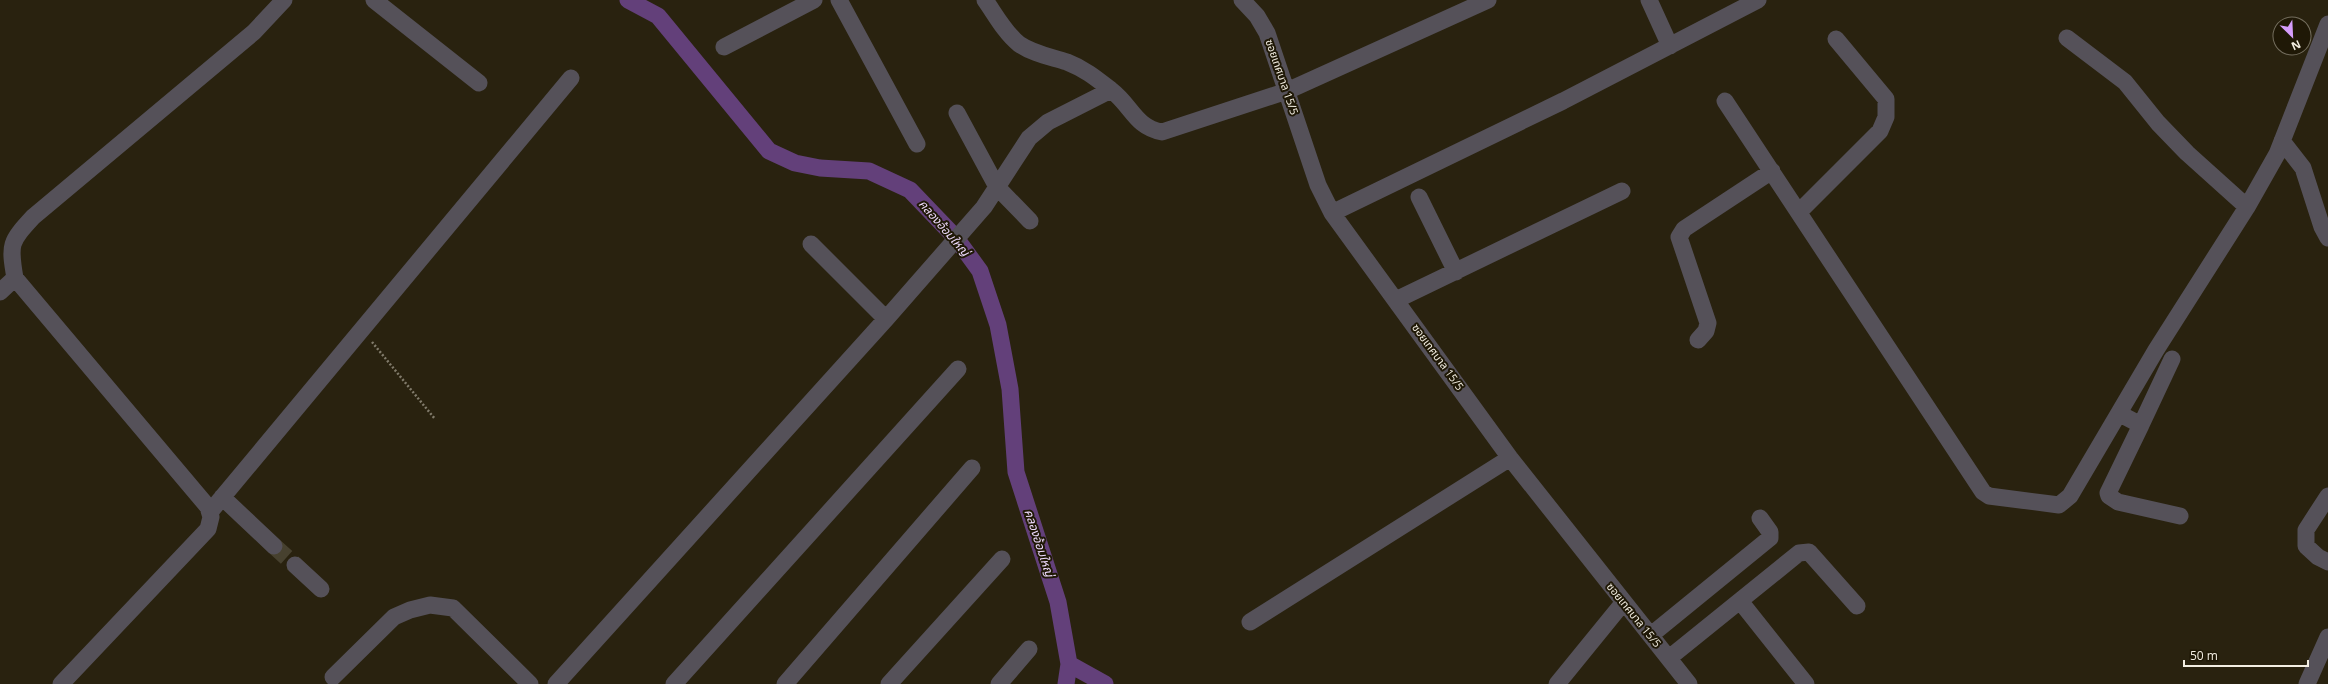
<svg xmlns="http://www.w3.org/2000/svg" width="2328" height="684" viewBox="0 0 2328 684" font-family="'Open Sans','Noto Sans Thai',sans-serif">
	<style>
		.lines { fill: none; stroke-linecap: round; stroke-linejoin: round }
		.canal { stroke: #63407a; stroke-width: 17 }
		.minor-tunnel { stroke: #47412f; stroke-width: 17; stroke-dasharray: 17 8; stroke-linecap: butt }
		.path { stroke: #817b6b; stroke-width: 2.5; stroke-dasharray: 2 2; stroke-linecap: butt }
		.minor { stroke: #555159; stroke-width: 17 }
		.labels { text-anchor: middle; stroke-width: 4; stroke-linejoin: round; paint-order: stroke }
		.street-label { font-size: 11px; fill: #f3eee2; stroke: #1f1806 }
		.water-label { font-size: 12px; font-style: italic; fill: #eedafd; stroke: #1f1806 }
	</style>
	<rect width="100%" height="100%" fill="#29220f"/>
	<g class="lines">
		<path class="canal" d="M628,0L658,16L769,151L795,163L820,168L869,171L910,190L956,238L980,271L998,325L1010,389L1016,472L1058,602L1069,664L1066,684
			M1069,664L1105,684"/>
		<path class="minor-tunnel" d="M274,546L295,565"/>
		<path class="path" d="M372,342L435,419"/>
		<path class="minor" d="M374,0L479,83
			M839,0L917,144
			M985,0C995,14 1005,33 1019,44C1033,54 1052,57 1067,62C1085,69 1097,79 1111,90
			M1242,0L1257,16L1267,33L1318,185L1332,213L1510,458L1689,684
			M1649,0L1670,46
			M2067,38L2125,82L2158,123L2187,153L2247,207
			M724,47L814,0
			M1725,101L1983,492L1989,496L2059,505L2070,496L2156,350L2247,207L2277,154L2328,24
			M957,113L997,187L1030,221
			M2282,141L2303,168L2322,227L2328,238
			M1419,197L1456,272
			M1799,212L1880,131L1886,117V99L1836,39
			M1332,213L1563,101L1758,0
			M811,244L886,319
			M0,292L15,278
			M1396,300L1622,191
			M1698,340L1706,331L1708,323L1679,237L1684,229L1772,171
			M2120,414L2141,425L2108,493L2109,496L2118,502L2180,516
			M2141,425L2172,359
			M2328,496L2306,530V546L2318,557L2328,562
			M222,497L274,546
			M210,512L571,78
			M295,565L321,589
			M1740,601L1806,684
			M1250,622L1510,458
			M1651,635L1770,538V532L1760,518
			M1669,658L1799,553L1809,552L1857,606
			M333,677L394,617L410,610L430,605L453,608L530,684
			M61,684L208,529L211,517L208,507L15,278C9,244 10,242 33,217L254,32L284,0
			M556,684L886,319L984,207L1029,138L1048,122L1111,90C1132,106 1135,127 1162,132L1287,91L1488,0
			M674,684L958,369
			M785,684L972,468
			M889,684L1002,559
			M999,684L1029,649
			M1557,684L1623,603
			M2307,684L2328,637"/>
	</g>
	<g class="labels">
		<g class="street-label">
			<text transform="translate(1282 77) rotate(71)" y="4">ซอยเทศบาล 15/5</text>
			<text transform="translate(1438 357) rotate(54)" y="4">ซอยเทศบาล 15/5</text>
			<text transform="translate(1634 615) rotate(51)" y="4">ซอยเทศบาล 15/5</text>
		</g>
		<g class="water-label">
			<text transform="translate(944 228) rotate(49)" y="4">คลองอ้อมใหญ่</text>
			<text transform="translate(1039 543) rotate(72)" y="4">คลองอ้อมใหญ่</text>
		</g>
	</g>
	<g transform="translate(2292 36) rotate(156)"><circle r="19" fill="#1f1806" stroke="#746e5e"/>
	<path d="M0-3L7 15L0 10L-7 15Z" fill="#d59cfb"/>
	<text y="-6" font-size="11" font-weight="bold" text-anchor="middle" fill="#f3eee2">N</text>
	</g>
	<path d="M2184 660v6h124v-6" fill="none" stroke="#f3eee2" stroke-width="2"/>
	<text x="2190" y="660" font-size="12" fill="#f3eee2" stroke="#1f1806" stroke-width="3" paint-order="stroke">50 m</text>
</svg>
